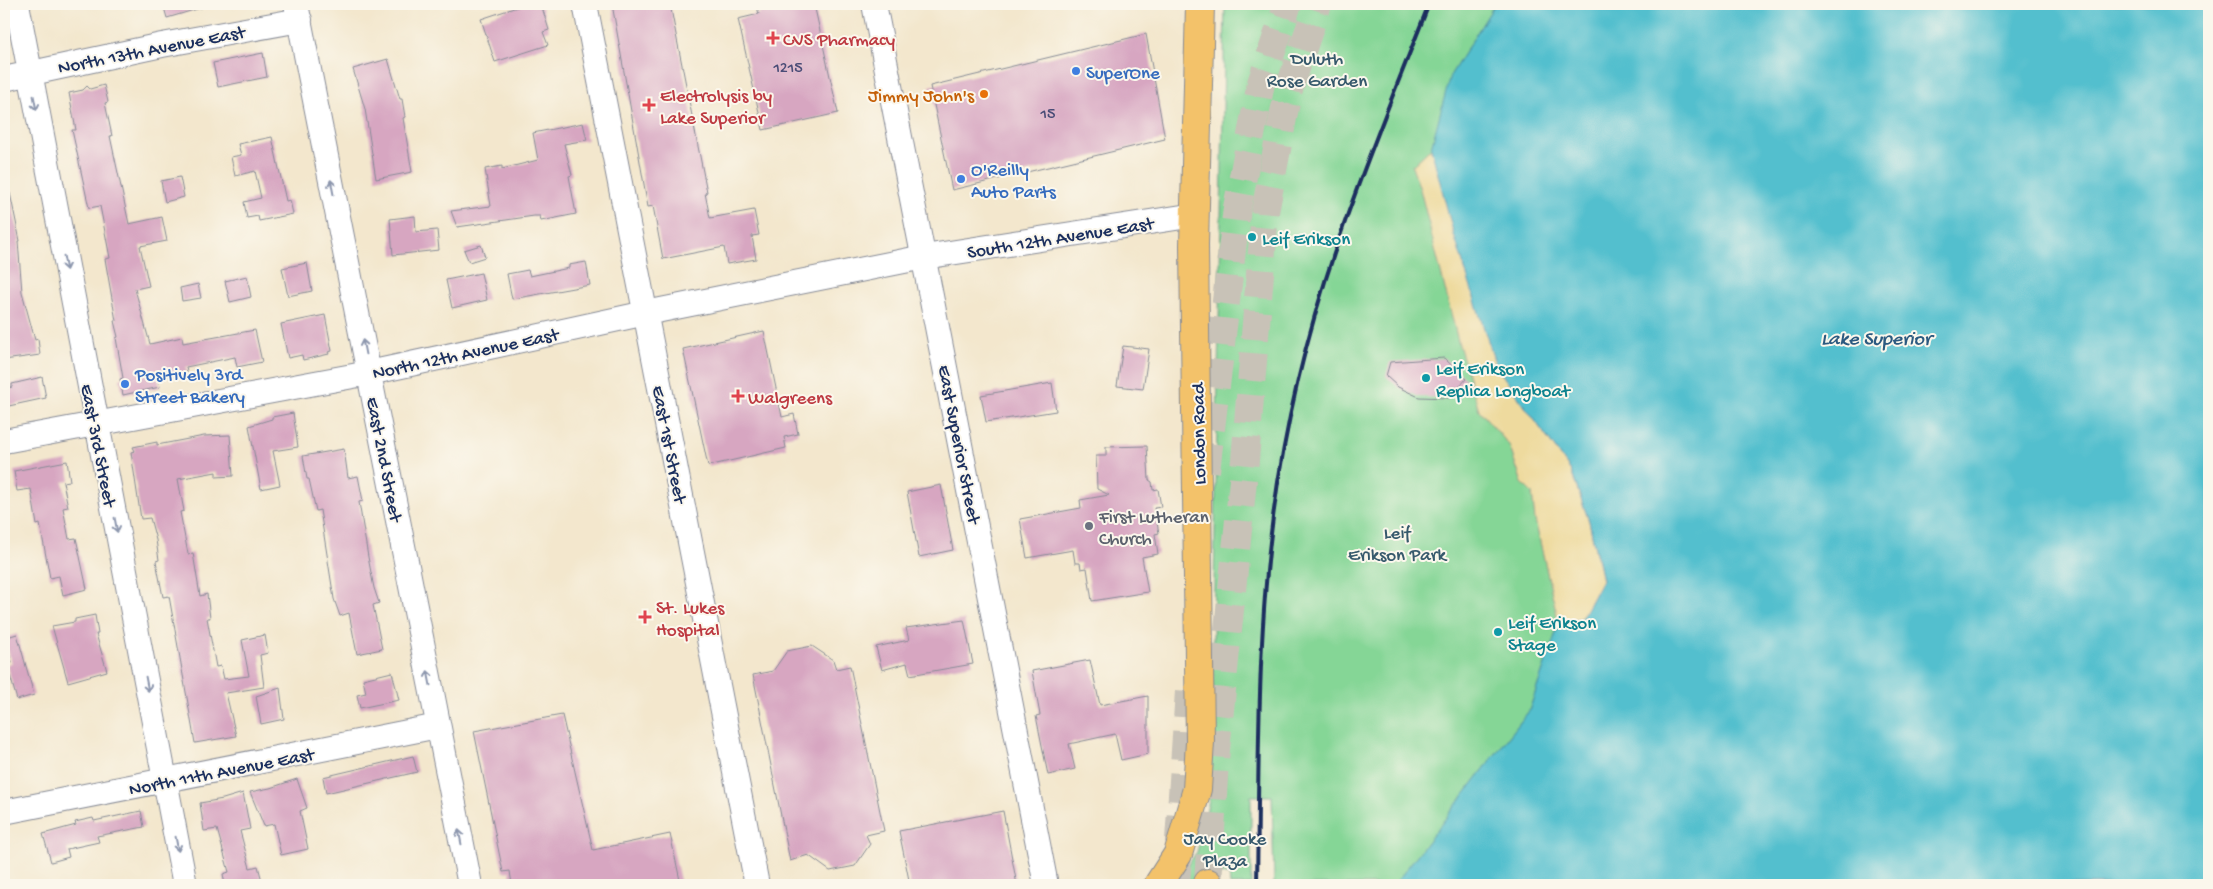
<svg xmlns="http://www.w3.org/2000/svg" width="2213" height="889" viewBox="0 0 2213 889" font-family="'Gochi Hand',sans-serif">
	<style>
		.green { fill: #85d696; stroke: #50827a }
		.sand { fill: #eeda9e; stroke: #84847e }
		.water { fill: #53bfce; stroke: #377796 }
		.lines { fill: none; stroke-linecap: round; stroke-linejoin: round }
		.stream { stroke: #53bfce; stroke-width: 5 }
		.building { fill: #d7a6c1 }
		.highway-tunnel { stroke: #c8c2b7; stroke-width: 28; stroke-dasharray: 28 14; stroke-linecap: butt }
		.minor-casing { stroke: #878b96; stroke-width: 26 }
		.major-casing { stroke: #878b96; stroke-width: 30 }
		.highway-casing { stroke: #878b96; stroke-width: 30 }
		.minor { stroke: #fff; stroke-width: 24 }
		.major { stroke: #f3c26a; stroke-width: 28 }
		.highway { stroke: #f3c26a; stroke-width: 28 }
		.rail { stroke: #1b2f5e; stroke-width: 4 }
		.oneway { stroke: #8d97ae }
		.health-dot { fill: #e0444e; stroke: #fbf7ec; stroke-width: 2 }
		.shop-dot { fill: #3f7fe0; stroke: #fbf7ec; stroke-width: 2 }
		.food-dot { fill: #e8710a; stroke: #fbf7ec; stroke-width: 2 }
		.culture-dot { fill: #0f9aa8; stroke: #fbf7ec; stroke-width: 2 }
		.worship-dot { fill: #6b7280; stroke: #fbf7ec; stroke-width: 2 }
		.labels { text-anchor: middle; stroke-width: 4; stroke-linejoin: round; paint-order: stroke }
		.number-label { font-size: 16px; fill: #4a4d77 }
		.health-label { font-size: 19px; fill: #be3a42; stroke: #fbf7ec; text-anchor: start }
		.street-label { font-size: 19px; fill: #1b2f5e; stroke: #fbf7ec }
		.park-label { font-size: 19px; fill: #36596c; stroke: #fbf7ec }
		.shop-label { font-size: 19px; fill: #366cbe; stroke: #fbf7ec; text-anchor: start }
		.food-label { font-size: 19px; fill: #c56008; stroke: #fbf7ec; text-anchor: end }
		.culture-label { font-size: 19px; fill: #0d838f; stroke: #fbf7ec; text-anchor: start }
		.worship-label { font-size: 19px; fill: #5b616d; stroke: #fbf7ec; text-anchor: start }
		.water-label { font-size: 20px; font-style: italic; fill: #2c5a80; stroke: #fbf7ec }
	</style>
	<rect width="100%" height="100%" fill="#fbf7ec"/>
	<filter id="ink" filterUnits="userSpaceOnUse"><feTurbulence type="fractalNoise" baseFrequency=".02" numOctaves="2"/><feDisplacementMap in="SourceGraphic" scale="10" xChannelSelector="R" yChannelSelector="G"/><feConvolveMatrix kernelMatrix="1 2 1 2 8 2 1 2 1" color-interpolation-filters="sRGB"/></filter>
	<filter id="wash" filterUnits="userSpaceOnUse"><feTurbulence type="fractalNoise" baseFrequency=".0096" numOctaves="4" result="noise"/><feDisplacementMap in="SourceGraphic" scale="20" xChannelSelector="R" yChannelSelector="G"/><feGaussianBlur stdDeviation="1.12" result="paint"/><feColorMatrix in="noise" values="0 0 0 0 0 0 0 0 0 0 0 0 0 0 0 0 0 1.4 0 .05"/><feComposite in="paint" operator="in"/></filter>
	<g filter="url(#wash)">
		<rect width="100%" height="100%" fill="#f3e7cd"/>
		<path class="green" d="M1225,4H1495L1450,76L1496,366L1571,470L1581,619L1559,624L1529,711L1394,885H1274L1272,796H1251V885H1230L1229,874L1198,877L1197,885H1173L1197,852L1210,796Z"/>
		<path class="sand" d="M1431,148L1496,366L1571,471L1589,521L1602,580L1581,619L1559,624L1535,520L1532,493L1522,483L1509,445L1479,410L1459,345L1420,189L1412,166Z"/>
		<path class="water" d="M1495,4H2209V885H1394L1529,711L1559,624L1581,619L1602,580L1589,521L1571,471L1496,366L1454,235L1431,148L1450,76Z"/>
		<g class="lines">
			<path class="stream" d="M370,7L385,4"/>
		</g>
		<g id="blocks">
			<path class="building" d="M163,4H204V7L167,18Z
				M526,4H541L549,30L543,32L548,45L495,62L481,19Z
				M612,4H670L707,192L705,193L710,218L754,210L759,235L752,236L756,259L727,264L724,247L663,259L653,206L648,207Z
				M756,4H772L774,10L803,4H814L838,113L763,130L738,19L759,14Z
				M1146,34L1165,139L952,190L930,86Z
				M263,53L267,77L218,87L213,63Z
				M388,59L400,99H402L405,117L403,118L412,172L376,179L365,109L353,69Z
				M104,85L108,102L105,103L112,136H110L129,224L162,217L167,241L140,246L149,286L135,289L150,344L182,337L183,343L255,330L262,362L237,367L235,357L186,367L187,372L158,378L160,387L123,395L120,379L123,378L116,338L118,337L114,321H116L105,259L110,258L100,206L89,208L72,130H76L69,93L83,90L87,86L90,89Z
				M583,123L587,140L564,144L572,175L569,176L576,214L541,221L540,216H534L457,227L451,211L491,206L485,169L502,166V169L538,160L533,133Z
				M272,137L286,201L290,200L293,214L259,221L258,216L247,218L244,202L261,198L255,171L235,176L231,157L241,155L238,144Z
				M180,177L184,197L165,202L161,181Z
				M4,193H10L20,241H18L22,292L35,340L38,339L40,355L4,360Z
				M415,216L416,232L437,230L439,250L393,255L390,219Z
				M481,245L485,257L469,262L464,250Z
				M586,262L590,285L512,299L507,274L528,270L530,276L569,268V265Z
				M307,263L312,291L288,296L282,268Z
				M481,273L487,300L452,308L446,280Z
				M247,276L251,297L230,302L225,281Z
				M198,284L201,298L182,301L180,288Z
				M325,315L332,351L328,352L329,354L303,360L302,355L288,358L281,324Z
				M764,331L782,417L794,414L798,434L784,437L786,448L708,466L683,349Z
				M1123,346L1149,349L1143,389L1117,386Z
				M1444,358L1466,379L1450,398L1419,397L1398,387L1386,376L1390,362Z
				M42,377L46,398L4,407V389L12,387V384Z
				M1052,383L1056,411L986,422L981,395Z
				M293,413L298,447L273,451L280,485L261,489L249,426L272,419V417Z
				M230,435L233,476L216,477V472L178,479L184,511L180,512L188,554L193,553L200,596L207,594L210,618H207L216,667L221,666L224,679L249,676L242,640L265,635L268,653L260,655L264,687L226,693L236,736L195,743L169,596L163,597L156,561L159,560L156,540L150,518L141,519L131,452L135,451L133,447L157,442V445L204,436Z
				M1147,446L1149,480L1152,482L1153,490L1158,489L1161,507L1154,508L1159,533L1155,534L1158,554L1142,557L1148,592L1092,601L1087,568L1081,569L1080,563H1075L1073,550L1027,558L1020,519L1081,508L1080,500L1109,495L1097,489L1096,456H1106V447Z
				M344,449L348,478L358,476L363,501L359,502L368,557L374,588L379,603L373,605L382,649L357,654L349,613L340,616L334,599L320,510L316,511L309,479H307L303,456Z
				M67,461L70,481L63,482L68,507L63,508L69,539L76,538L87,589L63,595L59,576L50,578L40,524L37,525L31,489L17,491L14,471Z
				M941,485L953,550L919,557L907,492Z
				M95,615L98,634H96L107,671L68,682L52,626L75,622V619Z
				M964,620L973,664L910,675L907,663L882,670L876,647L909,640L906,628Z
				M17,634L34,695L17,700L7,665L12,663L4,638Z
				M812,646L833,660L836,669L850,666L884,831L866,835L870,844L855,866L830,871L808,855L790,861L753,675L773,671L787,651Z
				M1090,660L1100,705L1148,696V754L1121,760L1115,734L1069,744L1075,769L1048,775L1036,716L1040,715L1032,671Z
				M392,672L399,700L360,708L357,695L366,693L363,679Z
				M280,688L284,719L261,724L256,696Z
				M562,715L593,850L670,834L681,885H512L510,871L503,872L474,731Z
				M413,756L417,772L326,793L323,777Z
				M297,779L307,808L300,811L308,849L281,855L274,824L264,826L250,792L270,788Z
				M243,793L250,829L240,831L250,868L258,866L262,881L241,885H225L223,874L229,872L217,829L204,831L200,803L223,799Z
				M141,811L144,827L97,836L99,842L67,849L69,857L51,862L43,834L76,825L75,822L93,818L94,821Z
				M1003,811L1017,885H910L899,831Z"/>
		</g>
	</g>
	<g filter="url(#ink)">
		<use href="#blocks" fill-opacity="0" stroke="#878b96" stroke-width="1"/>
		<g class="lines">
			<path class="highway-tunnel" d="M1206,471L1237,208L1261,83L1288,4
				M1208,883L1215,760L1245,460L1265,212L1288,92L1318,4
				M1176,885L1189,691"/>
			<defs>
				<path id="minor" d="M17,4L185,885
					M296,4L470,885
					M585,4L757,885
					M874,4L1046,885
					M4,79L162,45L300,20
					M4,441L369,373L646,313L924,257L1195,215
					M4,812L438,726"/>
				<path id="major" d="M1158,885L1178,854L1197,789L1200,742L1194,245L1200,4"/>
				<path id="highway" d="M1208,883V885"/>
			</defs>
			<use href="#minor" class="minor-casing"/>
			<use href="#major" class="major-casing"/>
			<use href="#highway" class="highway-casing"/>
			<use href="#minor" class="minor"/>
			<use href="#major" class="major"/>
			<use href="#highway" class="highway"/>
			<path class="rail" d="M1257,885C1259,763 1257,639 1273,517C1285,425 1308,329 1338,242C1365,162 1398,83 1429,4"/>
		</g>
		<defs><path id="oneway-shaft" d="M-6 0H5M1.5-3L5.5 0L1.5 3" fill="none" stroke-width="1.6" stroke-linecap="round" stroke-linejoin="round" transform="scale(1.25)"/></defs>
		<g class="oneway">
			<use href="#oneway-shaft" transform="translate(35 103) rotate(79)"/>
			<use href="#oneway-shaft" transform="translate(332 187) rotate(-101)"/>
			<use href="#oneway-shaft" transform="translate(65 263) rotate(79)"/>
			<use href="#oneway-shaft" transform="translate(364 347) rotate(-101)"/>
			<use href="#oneway-shaft" transform="translate(116 525) rotate(79)"/>
			<use href="#oneway-shaft" transform="translate(429 678) rotate(-101)"/>
			<use href="#oneway-shaft" transform="translate(147 684) rotate(79)"/>
			<use href="#oneway-shaft" transform="translate(460 837) rotate(-101)"/>
			<use href="#oneway-shaft" transform="translate(177 844) rotate(79)"/>
		</g>
	</g>
	<g class="health-dot">
		<path d="M770.5 30.5h5v5h5v5h-5v5h-5v-5h-5v-5h5z"/>
		<path d="M646.5 97.5h5v5h5v5h-5v5h-5v-5h-5v-5h5z"/>
		<path d="M735.5 388.5h5v5h5v5h-5v5h-5v-5h-5v-5h5z"/>
		<path d="M642.5 609.5h5v5h5v5h-5v5h-5v-5h-5v-5h5z"/>
	</g>
	<g class="shop-dot">
		<circle cx="1076" cy="71" r="5"/>
		<circle cx="961" cy="179" r="5"/>
		<circle cx="125" cy="384" r="5"/>
	</g>
	<circle class="food-dot" cx="984" cy="94" r="5"/>
	<g class="culture-dot">
		<circle cx="1252" cy="237" r="5"/>
		<circle cx="1426" cy="378" r="5"/>
		<circle cx="1498" cy="632" r="5"/>
	</g>
	<circle class="worship-dot" cx="1089" cy="526" r="5"/>
	<g class="labels">
		<g class="number-label">
			<text x="788" y="72">1215</text>
			<text x="1048" y="118">15</text>
		</g>
		<g class="health-label">
			<text x="783" y="45">CVS Pharmacy</text>
			<text x="660" y="101">Electrolysis by<tspan x="660" dy="22">Lake Superior</tspan></text>
			<text x="748" y="403">Walgreens</text>
			<text x="656" y="613">St. Lukes<tspan x="656" dy="22">Hospital</tspan></text>
		</g>
		<g class="street-label">
			<text transform="translate(151 48) rotate(-11)" y="7">North 13th Avenue East</text>
			<text transform="translate(1060 236) rotate(-9)" y="7">South 12th Avenue East</text>
			<text transform="translate(465 352) rotate(-12)" y="7">North 12th Avenue East</text>
			<text transform="translate(1197 434) rotate(-91)" y="7">London Road</text>
			<text transform="translate(671 444) rotate(79)" y="7">East 1st Street</text>
			<text transform="translate(961 444) rotate(79)" y="7">East Superior Street</text>
			<text transform="translate(100 445) rotate(79)" y="7">East 3rd Street</text>
			<text transform="translate(386 459) rotate(79)" y="7">East 2nd Street</text>
			<text transform="translate(221 770) rotate(-11)" y="7">North 11th Avenue East</text>
		</g>
		<g class="park-label">
			<text x="1317" y="64">Duluth<tspan x="1317" dy="22">Rose Garden</tspan></text>
			<text x="1397" y="538">Leif<tspan x="1397" dy="22">Erikson Park</tspan></text>
			<text x="1225" y="844">Jay Cooke<tspan x="1225" dy="22">Plaza</tspan></text>
		</g>
		<g class="shop-label">
			<text x="1086" y="78">SuperOne</text>
			<text x="971" y="175">O'Reilly<tspan x="971" dy="22">Auto Parts</tspan></text>
			<text x="135" y="380">Positively 3rd<tspan x="135" dy="22">Street Bakery</tspan></text>
		</g>
		<g class="food-label">
			<text x="974" y="101">Jimmy John's</text>
		</g>
		<g class="culture-label">
			<text x="1262" y="244">Leif Erikson</text>
			<text x="1436" y="374">Leif Erikson<tspan x="1436" dy="22">Replica Longboat</tspan></text>
			<text x="1508" y="628">Leif Erikson<tspan x="1508" dy="22">Stage</tspan></text>
		</g>
		<g class="worship-label">
			<text x="1099" y="522">First Lutheran<tspan x="1099" dy="22">Church</tspan></text>
		</g>
		<g class="water-label">
			<text x="1876" y="344">Lake Superior</text>
		</g>
	</g>
	<rect width="2213" height="889" fill="none" stroke="#fbf7ec" stroke-width="20"/>
</svg>
